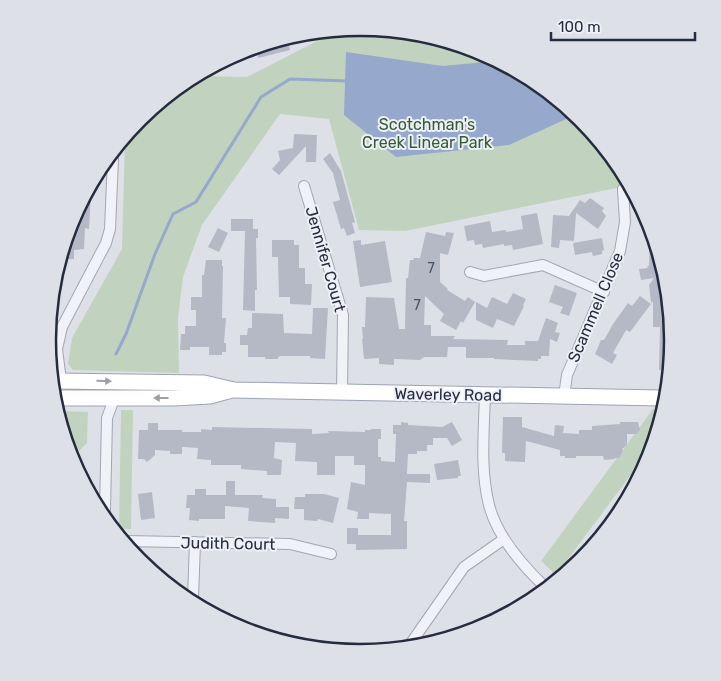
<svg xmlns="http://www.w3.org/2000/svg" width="721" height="681" viewBox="0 0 721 681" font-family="Rubik,sans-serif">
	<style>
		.green { fill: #c1d3be }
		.water { fill: #96a8cb }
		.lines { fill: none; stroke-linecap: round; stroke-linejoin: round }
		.stream { stroke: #96a8cb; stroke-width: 3 }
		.building { fill: #b5b9c6 }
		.minor-casing { stroke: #a3a6b2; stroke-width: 12 }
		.primary-casing { stroke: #9ca3b5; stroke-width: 17 }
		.minor { stroke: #f1f2f7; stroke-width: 10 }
		.primary { stroke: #fff; stroke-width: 15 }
		.oneway { fill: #9da0a9 }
		.labels { text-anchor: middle; stroke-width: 4; stroke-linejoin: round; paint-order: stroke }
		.number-label { font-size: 14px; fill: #4a4f62 }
		.park-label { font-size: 16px; fill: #345d33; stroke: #edf0f6 }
		.street-label { font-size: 16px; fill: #262c40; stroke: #edf0f6 }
		.rim { fill: none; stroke: #262c40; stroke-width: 2.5 }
	</style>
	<rect width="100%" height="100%" fill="#dee0e8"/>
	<path class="green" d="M361,28L481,51L582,119L627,186L405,231L359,230L329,119L280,114L202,225L183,277L178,318L179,373L73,370L68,364L72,338L122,249L125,140L139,119L204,76L247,77L317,41L322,35Z
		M653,409H660L653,445L556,575L541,561Z
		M121,410H133L131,529H119Z
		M62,411L88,412L87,443L71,459Z"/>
	<path class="water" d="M346,52L443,66L495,61L575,115L509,145L396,157L344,115Z"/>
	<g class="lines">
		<path class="stream" d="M116,354L126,334L155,254L173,214L196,202L261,97L290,79L347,81"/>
	</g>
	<path class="building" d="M288,42L290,50L258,58V55L231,60L230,58L241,51Z
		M294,134L317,135L316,162H306V146L279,175L272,169L280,160L278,151L293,148Z
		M330,153L341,171L355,222L352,223L355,233L347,236L344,228L341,229L333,202L340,200L333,173L323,159Z
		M91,191L89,229L85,228L84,249L74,250V259H65L64,255L71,220Z
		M590,198L604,208L602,211L606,216L598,229L576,213L574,241L560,240L559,248L551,247L553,215L569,216L580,200L585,203Z
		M537,213L543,244L513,250L512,245L504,246V244L483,248L482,244L475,245L474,240L467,241L464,226L490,221L492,232L506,230V232L523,229L521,216Z
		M231,219H253V229H258V238H256L257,290H255V311L243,310L245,231H231Z
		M218,228L228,233L219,252L208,247Z
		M426,232L445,236L446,232L454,233L448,255L440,253V282L448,289L447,290L465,301L468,297L475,302L463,323L461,321L456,330L440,321L444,314L425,296L424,325H431V336H455L453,339L508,340L507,345H525V341H538L546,318L558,323L555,332L560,333L557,342L550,339L549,356H541V359H538V361L494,359V358H466V347H448L447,357H424L420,360L394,359V365L379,364V358L364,359L362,339H363L362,327H365L366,297L394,298L399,329H405L406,278H408L410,260H414L413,258H420Z
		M602,238L604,250L602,251V254L593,256L592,252L575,255L573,243Z
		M650,238H653L674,341L668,370H659L660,327H653V301L651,303L649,285L654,278L641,280L639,269L648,268L647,266H649Z
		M272,240H294V245H299V268H305V284H312L311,305L290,304V297H279L278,257H272Z
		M361,240V245L385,241L392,282L360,287L353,241Z
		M206,260H222V266H223L222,318H226L224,343H226V352H222V355H209V347H190V350H180L181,334H185V326H196V310H191V297H202V275H204Z
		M555,285L577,293L569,316L560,313L563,307L549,302Z
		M513,293L526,299L523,305L524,306L514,326L497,319L493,328L476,320V302L487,308L492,297L507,304Z
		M640,296L651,304L630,332L626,330L613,353L617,355L612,364L595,354L601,340H604L613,324L628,303L632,306Z
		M313,308H328L325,359L310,358V356H281L278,357V359H265V357H248V345H240V335H247L248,328H252V313L283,314L284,333L312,334Z
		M503,417H522V427L554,436L555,425L564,426L563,433L579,434V430H592V426L620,424V422H638L640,430L636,434H627V445L622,449L623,451L619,458H614L615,459L604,460L603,456H576V458H565V456H560V450L526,441L525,462L505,461V453H502Z
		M401,422L408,423V425L442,427L452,422L462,440L452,446L447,438H433V445H427V451H417V454H408L407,474H430V483L407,482L404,521H407V549L356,550V544H347V528H358V535H391V514L369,513V519H357L358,512L347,509L351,482L365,485V465H354V456H335V475H317V462L295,461L296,443L275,442L274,458L282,460L281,475H267V471L241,469V465H211V460L197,459L198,448L182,447V454H170V451L155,450V455L147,462L144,459H138L139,430H148V423H158V430H182V432H201V429L212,430V427L312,429V434L329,433L328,431L365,432V430H371V429H381V439H378V457H381V461L395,462L396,434H393V425H401Z
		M458,460L461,476H458V478L437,480L434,464Z
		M226,481H235V495H263L262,498L276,499V507H289V519L275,518V523L248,521L249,508L225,506V519H199V521L189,520L190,508H186L187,495H195V489H206V495H226Z
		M152,492L155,518L141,520L138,494Z
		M305,494H324L339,498L333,523L318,519L317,521L304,520V509H294L295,497H305Z"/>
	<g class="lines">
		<defs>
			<path id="minor" d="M304,186L343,315L342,392
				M470,272L484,276L543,265L604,292
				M57,349L61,381
				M51,360L57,349L62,327L106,243L110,229L113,159
				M485,394C484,431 480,469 489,505C497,537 522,565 545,587
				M564,396L567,375L620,251L625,222L623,189
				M105,510L107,418L114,399
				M125,541L290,544L331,554
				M193,598L195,542
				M411,643L464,567L504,539"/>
			<path id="primary" d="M56,381L204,383L234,390L662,398
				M59,398H174L210,396L232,390"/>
		</defs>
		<use href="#minor" class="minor-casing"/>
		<use href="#primary" class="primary-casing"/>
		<use href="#minor" class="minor"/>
		<use href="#primary" class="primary"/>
	</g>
	<defs><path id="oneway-solid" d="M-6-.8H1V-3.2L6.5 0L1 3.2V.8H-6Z" transform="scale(1.25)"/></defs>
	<g class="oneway">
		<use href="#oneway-solid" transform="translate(104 381) rotate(1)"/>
		<use href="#oneway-solid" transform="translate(161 398) rotate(180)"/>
	</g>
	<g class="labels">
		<g class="number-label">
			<text x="431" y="273">7</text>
			<text x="417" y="310">7</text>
		</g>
		<g class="park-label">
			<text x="427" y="130">Scotchman's<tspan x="427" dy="18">Creek Linear Park</tspan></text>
		</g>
		<g class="street-label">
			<text transform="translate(326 259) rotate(74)" y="6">Jennifer Court</text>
			<text transform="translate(595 307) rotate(-67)" y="6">Scammell Close</text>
			<text transform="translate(448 394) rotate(1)" y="6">Waverley Road</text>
			<text transform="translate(228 543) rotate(1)" y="6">Judith Court</text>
		</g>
	</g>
	<path d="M0 0H721V681H0ZM56 340a304 304 0 1 1 608 0a304 304 0 1 1-608 0Z" fill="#dde0e7" fill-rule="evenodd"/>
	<path class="rim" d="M56 340a304 304 0 1 1 608 0a304 304 0 1 1-608 0Z"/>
	<path d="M551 32v8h144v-8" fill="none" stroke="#262c40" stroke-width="2.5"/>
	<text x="558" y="32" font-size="15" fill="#262c40" stroke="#edf0f6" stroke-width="4" paint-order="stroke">100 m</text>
</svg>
